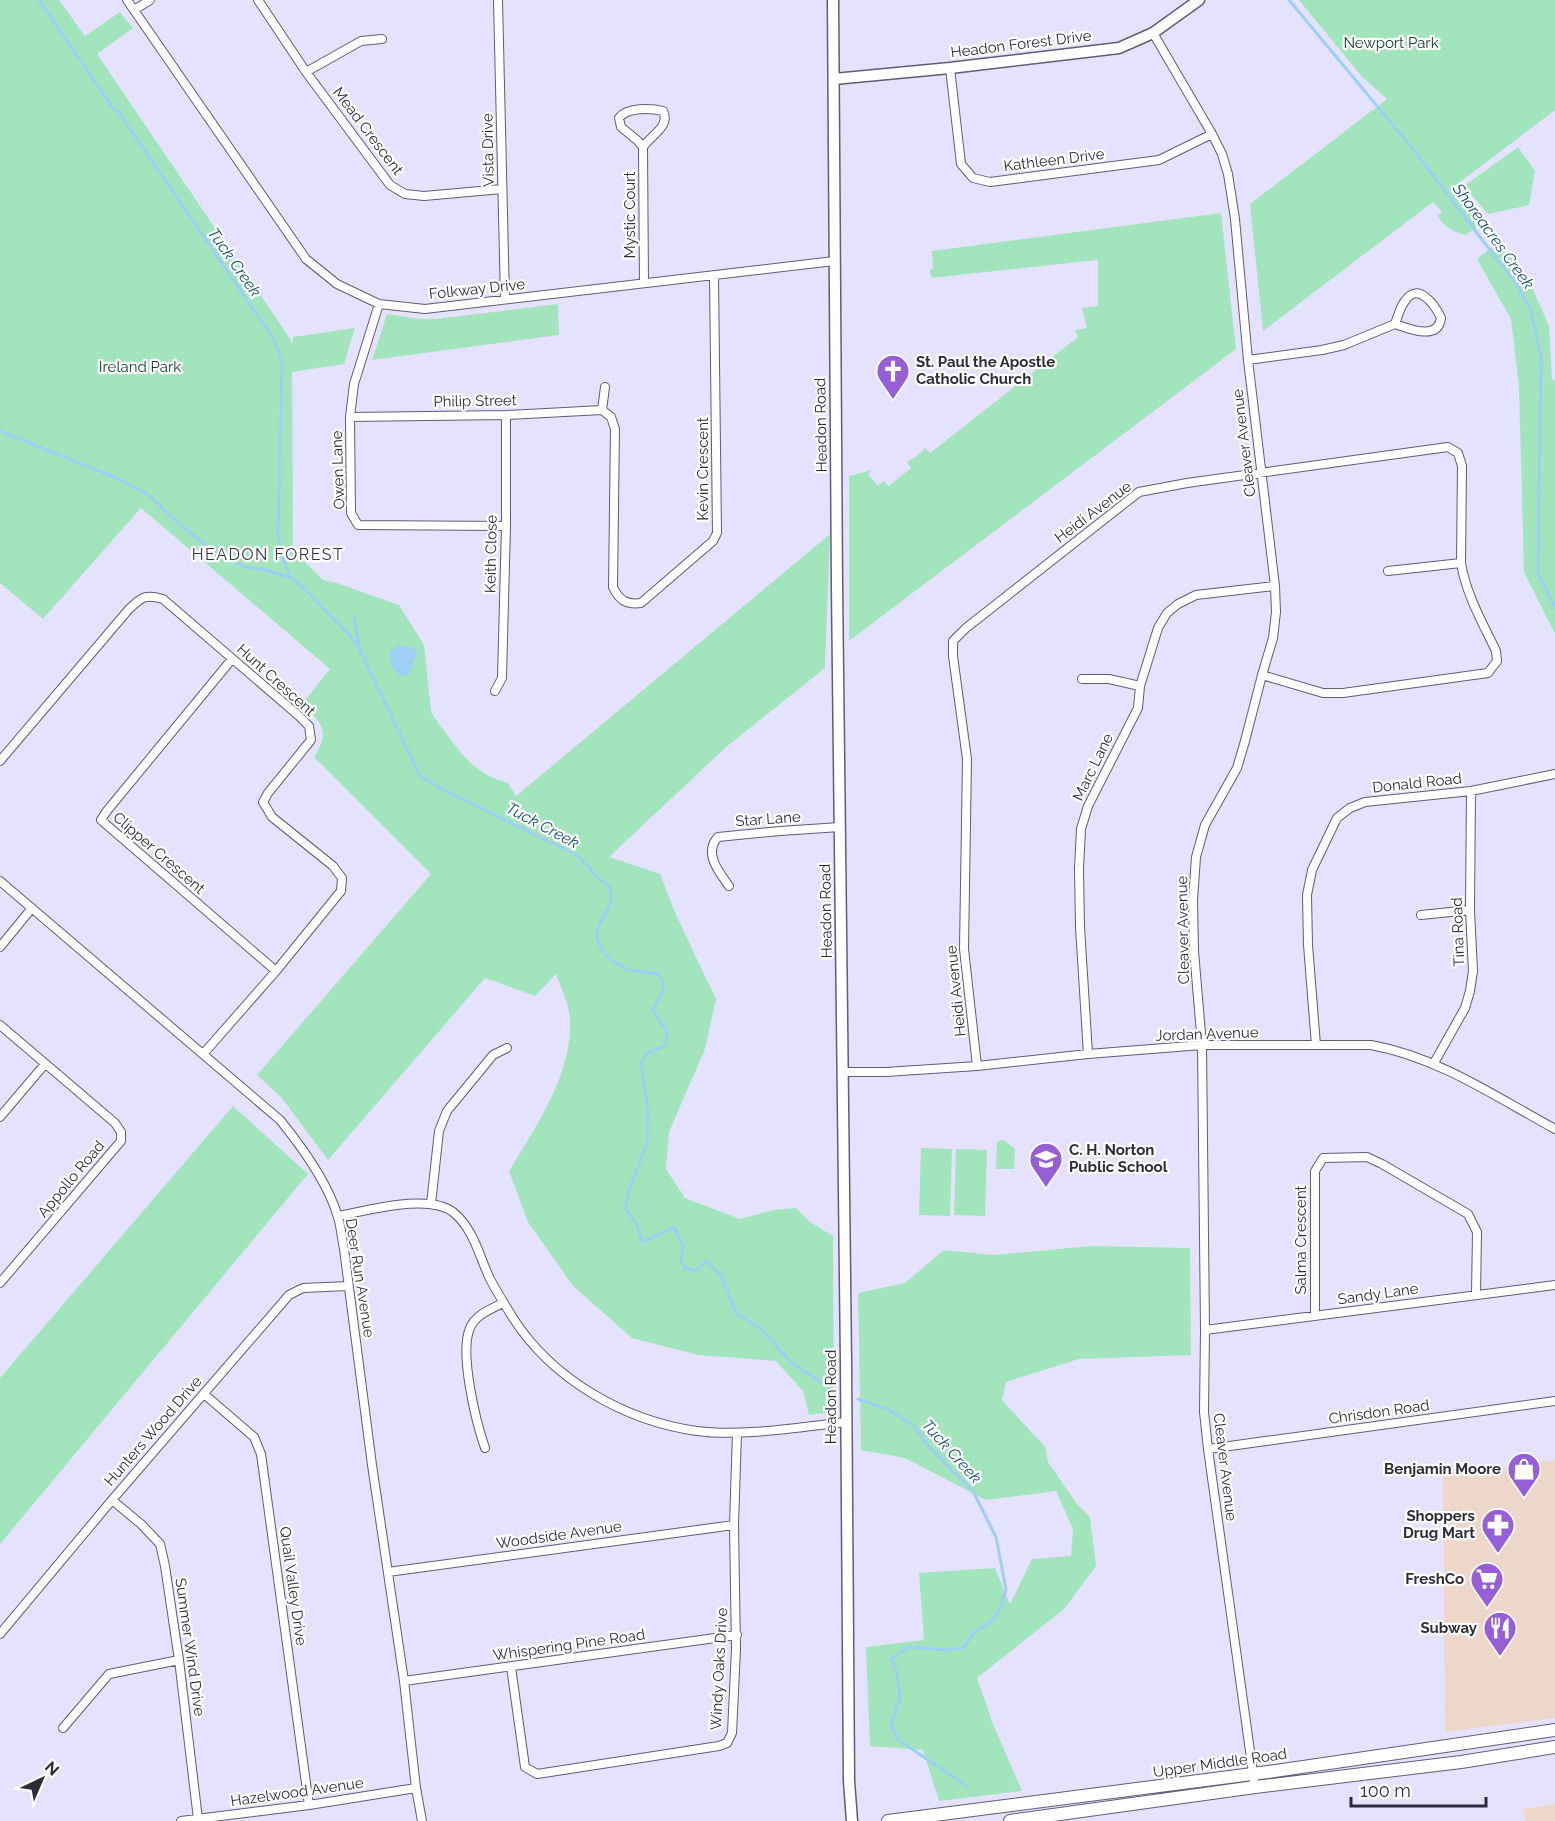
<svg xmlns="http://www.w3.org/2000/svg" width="1555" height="1821" viewBox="0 0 1555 1821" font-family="Raleway,sans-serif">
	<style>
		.commercial { fill: #ecd7c9 }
		.green { fill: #a2e5bd }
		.water { fill: #9fcff4 }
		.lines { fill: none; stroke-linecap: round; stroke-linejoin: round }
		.stream { stroke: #9fcff4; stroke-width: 3 }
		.minor-casing { stroke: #605c7b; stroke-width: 10 }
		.tertiary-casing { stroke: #605c7b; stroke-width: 13 }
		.secondary-casing { stroke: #605c7b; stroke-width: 14 }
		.minor { stroke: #fff; stroke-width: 8 }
		.tertiary { stroke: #fff; stroke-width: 10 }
		.secondary { stroke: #fff; stroke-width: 12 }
		.labels { text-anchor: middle; stroke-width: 4.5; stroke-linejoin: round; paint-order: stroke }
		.park-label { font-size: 15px; fill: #1a442e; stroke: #fff }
		.street-label { font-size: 15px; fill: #2e2c3a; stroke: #fff }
		.poi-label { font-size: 15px; font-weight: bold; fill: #2e2c3a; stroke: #fff; text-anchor: end }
		.water-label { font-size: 16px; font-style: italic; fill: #11527a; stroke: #fff }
		.neighbourhood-label { font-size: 16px; letter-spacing: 1.5px; fill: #37334f; stroke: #fff }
	</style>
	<rect width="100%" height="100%" fill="#e5e2ff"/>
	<path class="commercial" d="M1555,1460V1718L1445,1732L1443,1476Z
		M1555,1804V1821H1525L1523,1809Z"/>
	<path class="green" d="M0,0H59L85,36L120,12L133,28L97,54L291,340L292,346L293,337L355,328L344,364L292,372L293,550L323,580L337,583L399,605L424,645L431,711L434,717C457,747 470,773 508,783L516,796L830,534L825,668L725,748L609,857L660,874L677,917L716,999L705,1049L669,1132L666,1169L685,1198L740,1219L773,1210L796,1208L810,1222L833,1236L834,1412L809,1415L803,1391L776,1361L698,1355L632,1338L573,1286L528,1222L509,1171C536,1127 573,1073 570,1018C569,1004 561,988 556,974L535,996L485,978L328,1160L281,1097L257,1075L431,874L314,757C331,732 322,723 302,704L330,669L141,508L43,619L0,583Z
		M1299,0H1555V110L1455,186L1478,218L1479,226L1465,235C1453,231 1445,228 1438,216L1442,211L1433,202L1263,331L1250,204L1387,99L1363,78Z
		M1518,147L1535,171L1529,205L1488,214L1464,186Z
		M1221,213L1236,349L849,641V476L872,470L868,474L878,486L883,481L889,486L911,468L907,462L917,456L925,448L930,453L1078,337L1075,330L1087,328L1082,308L1098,306V260L931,278L930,270L933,268L932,251Z
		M1498,242L1528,278L1549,326L1552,379L1555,382V634L1524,572L1519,386L1511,319L1477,259Z
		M558,304L559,335L372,360L387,314L420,319H436Z
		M233,1106L308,1174L0,1544V1378Z
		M1004,1140L1015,1149L1014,1169H996L997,1141Z
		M921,1148L952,1149L950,1216L919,1215Z
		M956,1149L987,1150L985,1216L954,1215Z
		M1092,1246L1190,1248L1191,1355L1079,1359L1006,1382L1002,1400L1046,1448L1048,1462L1077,1504L1090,1517L1096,1566L1064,1609L977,1678L993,1724L1022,1791L939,1801L923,1750L870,1746L866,1647L924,1640L919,1573L995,1568L1010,1604L1032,1559L1071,1556L1073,1529L1056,1491L986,1500L905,1458L861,1450L858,1293L905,1283L944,1250L994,1255Z"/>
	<path class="water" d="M398,645L414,648L417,655L408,675L400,676L391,666L390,650L394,649Z"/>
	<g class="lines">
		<path class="stream" d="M39,0L113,108L118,111L273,338L282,361L278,534L281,553L291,578
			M1289,0L1417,154L1499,262L1514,280L1530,308L1541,356L1538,574L1555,607
			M0,431L121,480L150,496L180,525L219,555L246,567L266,570L291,578L304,588L351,637L359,648L420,776L446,791L576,855C589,865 596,879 610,887L611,903L598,927L597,939L603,952L613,961L629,970L659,974C668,989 660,996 653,1009C658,1027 672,1023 665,1046L647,1053L641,1063L648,1110L647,1143L630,1188L625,1208L637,1225L642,1242L674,1227L683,1246L681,1262L685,1268L695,1271L706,1261L721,1275L736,1313L759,1327L793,1364L834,1390
			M354,616L359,646
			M858,1399L887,1409L913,1425L930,1448L973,1491L996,1537L1006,1589L1001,1607L993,1620L975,1632L963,1648L946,1650L909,1647L891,1659L897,1673L900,1699L891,1724L897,1739L967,1786"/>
		<defs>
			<path id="minor" d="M127,0L306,259L337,284L379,304L425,309L834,261
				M258,0L306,72L390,185L405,194L424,196L502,189
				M498,0L505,299
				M134,10L150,0
				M1153,33L1212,134L1222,154L1228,174L1235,219L1248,360L1275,586L1276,612L1273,638L1262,675L1245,741L1237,768L1205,825L1196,857L1193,900L1194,951L1202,1045L1205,1330L1204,1412L1208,1449L1255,1787
				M950,68L961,164L973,178L990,182L1159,160L1212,134
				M306,72L361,41L382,39
				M643,147C651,135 671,126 663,111C651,108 627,107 619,118L621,127L638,141L643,147L644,282
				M379,304L354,384L350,417L351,513L358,525L506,526
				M1248,360L1322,350L1344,345L1395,324C1398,316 1400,307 1405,301C1418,281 1435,305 1441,318C1438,341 1410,329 1395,324
				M602,410L611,417L615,429L613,587C619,600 626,605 641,603L713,541L717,533L714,276
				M602,410L605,387
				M350,417L506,415L602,410
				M1388,571L1461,563
				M232,659L106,812L101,820L276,971
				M1082,679H1109L1140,686
				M495,691L502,678L506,526V415
				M0,761L129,609C142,597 145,594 163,599L299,716L309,726L311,740L268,793L263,802L272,817L333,866L342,878L341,891L276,971L204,1053
				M0,881L280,1120C302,1147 328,1183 338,1217C341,1227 342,1239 344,1249L372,1465L404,1681L416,1788L422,1821
				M729,886C719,872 703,853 718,837L780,831L840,827
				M1421,915L1470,910
				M0,947L32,908
				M0,1025L115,1123L121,1132V1141L0,1283
				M1316,1045L1308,945L1307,895L1312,870L1337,818L1350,808L1365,802L1471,791L1555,774
				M1088,1054L1080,927L1079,868L1081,829L1088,806L1138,708L1140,686L1158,628L1167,613L1178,604L1196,595L1275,586
				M1434,1063L1465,1008L1470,991L1473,971L1470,910L1471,791
				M977,1066L964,949L967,759L953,656V641L966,628L1139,492L1187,483L1448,447L1458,453L1462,466L1461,563C1466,594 1482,622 1496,651L1497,661L1488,673L1343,693H1323L1262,675
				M842,1072H886L977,1066L1088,1054L1202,1045H1371C1438,1057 1496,1097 1555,1129
				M0,1117L45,1064
				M431,1204L439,1131L447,1111L493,1055L507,1048
				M338,1216C367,1211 428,1193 453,1212C474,1229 479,1256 490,1279C497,1292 505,1305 513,1318C553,1380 625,1421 697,1431C741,1437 801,1427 846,1422
				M1315,1316V1171L1323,1158L1367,1157L1382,1164L1468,1214L1477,1232L1476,1295
				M1205,1330L1555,1285
				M204,1394L254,1437L261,1454L309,1805
				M485,1448C476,1422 459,1353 470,1328C475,1315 491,1309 503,1303
				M1208,1449L1555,1401
				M112,1500L141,1524L160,1544L165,1566L179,1660L198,1819
				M388,1572L734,1525
				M0,1634L112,1500L289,1295L303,1288L348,1286
				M511,1667L525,1767L537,1774L719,1746L727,1743L732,1733L736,1649L734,1525L737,1433
				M404,1681L737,1635
				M63,1728L109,1674L179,1660
				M181,1821L309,1805L416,1788"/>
			<path id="tertiary" d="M833,0L837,586L846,1363L849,1781L852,1821
				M834,79L950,68L1119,48L1153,33L1199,0"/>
			<path id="secondary" d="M888,1821L1268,1772L1555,1730
				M1010,1821L1255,1787L1461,1762L1555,1747"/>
		</defs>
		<use href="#minor" class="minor-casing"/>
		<use href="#tertiary" class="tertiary-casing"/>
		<use href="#secondary" class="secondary-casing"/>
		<use href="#minor" class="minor"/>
		<use href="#tertiary" class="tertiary"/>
		<use href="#secondary" class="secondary"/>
	</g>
	<defs>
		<symbol id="church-pin" viewBox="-11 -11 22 30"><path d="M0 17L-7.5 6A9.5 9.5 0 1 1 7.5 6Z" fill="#965ed7" stroke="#fff"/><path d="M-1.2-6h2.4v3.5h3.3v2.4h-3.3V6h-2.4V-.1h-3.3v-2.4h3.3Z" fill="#fff"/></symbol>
		<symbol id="school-pin" viewBox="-11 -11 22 30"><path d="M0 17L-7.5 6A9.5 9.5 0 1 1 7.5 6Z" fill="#965ed7" stroke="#fff"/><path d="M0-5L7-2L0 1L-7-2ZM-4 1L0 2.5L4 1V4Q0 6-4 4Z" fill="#fff"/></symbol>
		<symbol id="shop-pin" viewBox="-11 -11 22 30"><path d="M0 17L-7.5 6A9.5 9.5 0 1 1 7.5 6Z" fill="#965ed7" stroke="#fff"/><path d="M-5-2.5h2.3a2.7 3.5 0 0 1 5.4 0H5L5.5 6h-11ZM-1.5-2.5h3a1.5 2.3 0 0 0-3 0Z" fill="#fff"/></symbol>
		<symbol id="pharmacy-pin" viewBox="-11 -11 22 30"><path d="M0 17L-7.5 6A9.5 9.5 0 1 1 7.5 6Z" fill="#965ed7" stroke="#fff"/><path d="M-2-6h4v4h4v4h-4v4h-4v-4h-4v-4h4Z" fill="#fff"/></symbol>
		<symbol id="supermarket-pin" viewBox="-11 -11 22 30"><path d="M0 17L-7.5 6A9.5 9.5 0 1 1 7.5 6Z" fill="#965ed7" stroke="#fff"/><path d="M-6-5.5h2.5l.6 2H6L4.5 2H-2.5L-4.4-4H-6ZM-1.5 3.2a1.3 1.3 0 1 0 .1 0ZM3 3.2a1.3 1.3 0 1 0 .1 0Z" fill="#fff"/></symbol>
		<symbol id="restaurant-pin" viewBox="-11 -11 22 30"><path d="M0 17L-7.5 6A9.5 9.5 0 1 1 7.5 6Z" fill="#965ed7" stroke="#fff"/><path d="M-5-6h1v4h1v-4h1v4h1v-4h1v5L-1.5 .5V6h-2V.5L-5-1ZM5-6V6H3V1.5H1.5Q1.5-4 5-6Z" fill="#fff"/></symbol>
	</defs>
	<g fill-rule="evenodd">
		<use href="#church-pin" x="874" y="352" width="38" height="52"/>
		<use href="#school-pin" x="1027" y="1140" width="38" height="52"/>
		<use href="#shop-pin" x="1505" y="1450" width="38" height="52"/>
		<use href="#pharmacy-pin" x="1479" y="1506" width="38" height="52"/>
		<use href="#supermarket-pin" x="1468" y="1560" width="38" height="52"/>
		<use href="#restaurant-pin" x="1481" y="1609" width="38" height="52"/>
	</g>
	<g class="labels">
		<g class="park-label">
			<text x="1391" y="48">Newport Park</text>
			<text x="140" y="372">Ireland Park</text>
		</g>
		<g class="street-label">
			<text transform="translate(1021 44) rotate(-7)" y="5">Headon Forest Drive</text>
			<text transform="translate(368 131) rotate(53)" y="5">Mead Crescent</text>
			<text transform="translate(488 150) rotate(-91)" y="5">Vista Drive</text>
			<text transform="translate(1054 160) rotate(-7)" y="5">Kathleen Drive</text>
			<text transform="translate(630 215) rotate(-90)" y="5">Mystic Court</text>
			<text transform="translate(477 289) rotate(-6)" y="5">Folkway Drive</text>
			<text transform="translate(475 401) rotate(-1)" y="5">Philip Street</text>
			<text transform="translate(821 425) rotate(-91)" y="5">Headon Road</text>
			<text transform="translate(1244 443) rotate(-97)" y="5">Cleaver Avenue</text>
			<text transform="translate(703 469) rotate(-90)" y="5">Kevin Crescent</text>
			<text transform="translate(338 470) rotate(-92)" y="5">Owen Lane</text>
			<text transform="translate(1093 512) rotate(-37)" y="5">Heidi Avenue</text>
			<text transform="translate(491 554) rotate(-89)" y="5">Keith Close</text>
			<text transform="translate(276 680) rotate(42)" y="5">Hunt Crescent</text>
			<text transform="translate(1093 767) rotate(-64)" y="5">Marc Lane</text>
			<text transform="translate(1417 783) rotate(-6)" y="5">Donald Road</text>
			<text transform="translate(768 819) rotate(-4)" y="5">Star Lane</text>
			<text transform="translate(159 853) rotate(41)" y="5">Clipper Crescent</text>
			<text transform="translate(826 911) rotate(-91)" y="5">Headon Road</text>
			<text transform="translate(1183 930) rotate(-91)" y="5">Cleaver Avenue</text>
			<text transform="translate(1458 932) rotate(-92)" y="5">Tina Road</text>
			<text transform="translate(956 991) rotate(-96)" y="5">Heidi Avenue</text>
			<text transform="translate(1207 1034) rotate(-2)" y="5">Jordan Avenue</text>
			<text transform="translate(71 1179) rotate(-50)" y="5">Appollo Road</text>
			<text transform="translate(1301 1240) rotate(-90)" y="5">Salma Crescent</text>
			<text transform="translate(360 1278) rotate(81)" y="5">Deer Run Avenue</text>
			<text transform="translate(1378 1294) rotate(-8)" y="5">Sandy Lane</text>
			<text transform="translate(831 1397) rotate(-90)" y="5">Headon Road</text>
			<text transform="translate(1379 1412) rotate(-8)" y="5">Chrisdon Road</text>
			<text transform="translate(153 1431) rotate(-49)" y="5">Hunters Wood Drive</text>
			<text transform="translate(1225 1467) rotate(83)" y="5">Cleaver Avenue</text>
			<text transform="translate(559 1535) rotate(-8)" y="5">Woodside Avenue</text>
			<text transform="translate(293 1586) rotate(82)" y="5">Quail Valley Drive</text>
			<text transform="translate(569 1645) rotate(-8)" y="5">Whispering Pine Road</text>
			<text transform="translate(190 1647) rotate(82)" y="5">Summer Wind Drive</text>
			<text transform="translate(719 1669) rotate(-87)" y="5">Windy Oaks Drive</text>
			<text transform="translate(1220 1763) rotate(-8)" y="5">Upper Middle Road</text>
			<text transform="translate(297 1792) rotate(-8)" y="5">Hazelwood Avenue</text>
		</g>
		<g class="poi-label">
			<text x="916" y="367" text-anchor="start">St. Paul the Apostle<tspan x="916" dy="17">Catholic Church</tspan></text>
			<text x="1069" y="1155" text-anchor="start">C. H. Norton<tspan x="1069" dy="17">Public School</tspan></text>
			<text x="1501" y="1474">Benjamin Moore</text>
			<text x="1475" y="1521">Shoppers<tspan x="1475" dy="17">Drug Mart</tspan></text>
			<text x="1464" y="1584">FreshCo</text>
			<text x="1477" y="1633">Subway</text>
		</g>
		<g class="water-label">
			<text transform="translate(1494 236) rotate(54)" y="6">Shoreacres Creek</text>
			<text transform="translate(235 262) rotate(55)" y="6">Tuck Creek</text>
			<text transform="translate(543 825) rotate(28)" y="6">Tuck Creek</text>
			<text transform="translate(952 1451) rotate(48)" y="6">Tuck Creek</text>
		</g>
		<g class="neighbourhood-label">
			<text x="268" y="560">HEADON FOREST</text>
		</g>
	</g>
	<g transform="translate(42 1779) rotate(44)" stroke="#ffffff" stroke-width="4.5" paint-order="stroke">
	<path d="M0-4.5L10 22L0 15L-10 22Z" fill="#2e2c3a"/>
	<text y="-9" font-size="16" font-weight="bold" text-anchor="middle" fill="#2e2c3a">N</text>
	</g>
	<path d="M1351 1797v9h135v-9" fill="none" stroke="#2e2c3a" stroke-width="3"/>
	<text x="1360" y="1797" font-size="18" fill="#2e2c3a" stroke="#ffffff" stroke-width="4.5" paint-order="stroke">100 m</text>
</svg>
